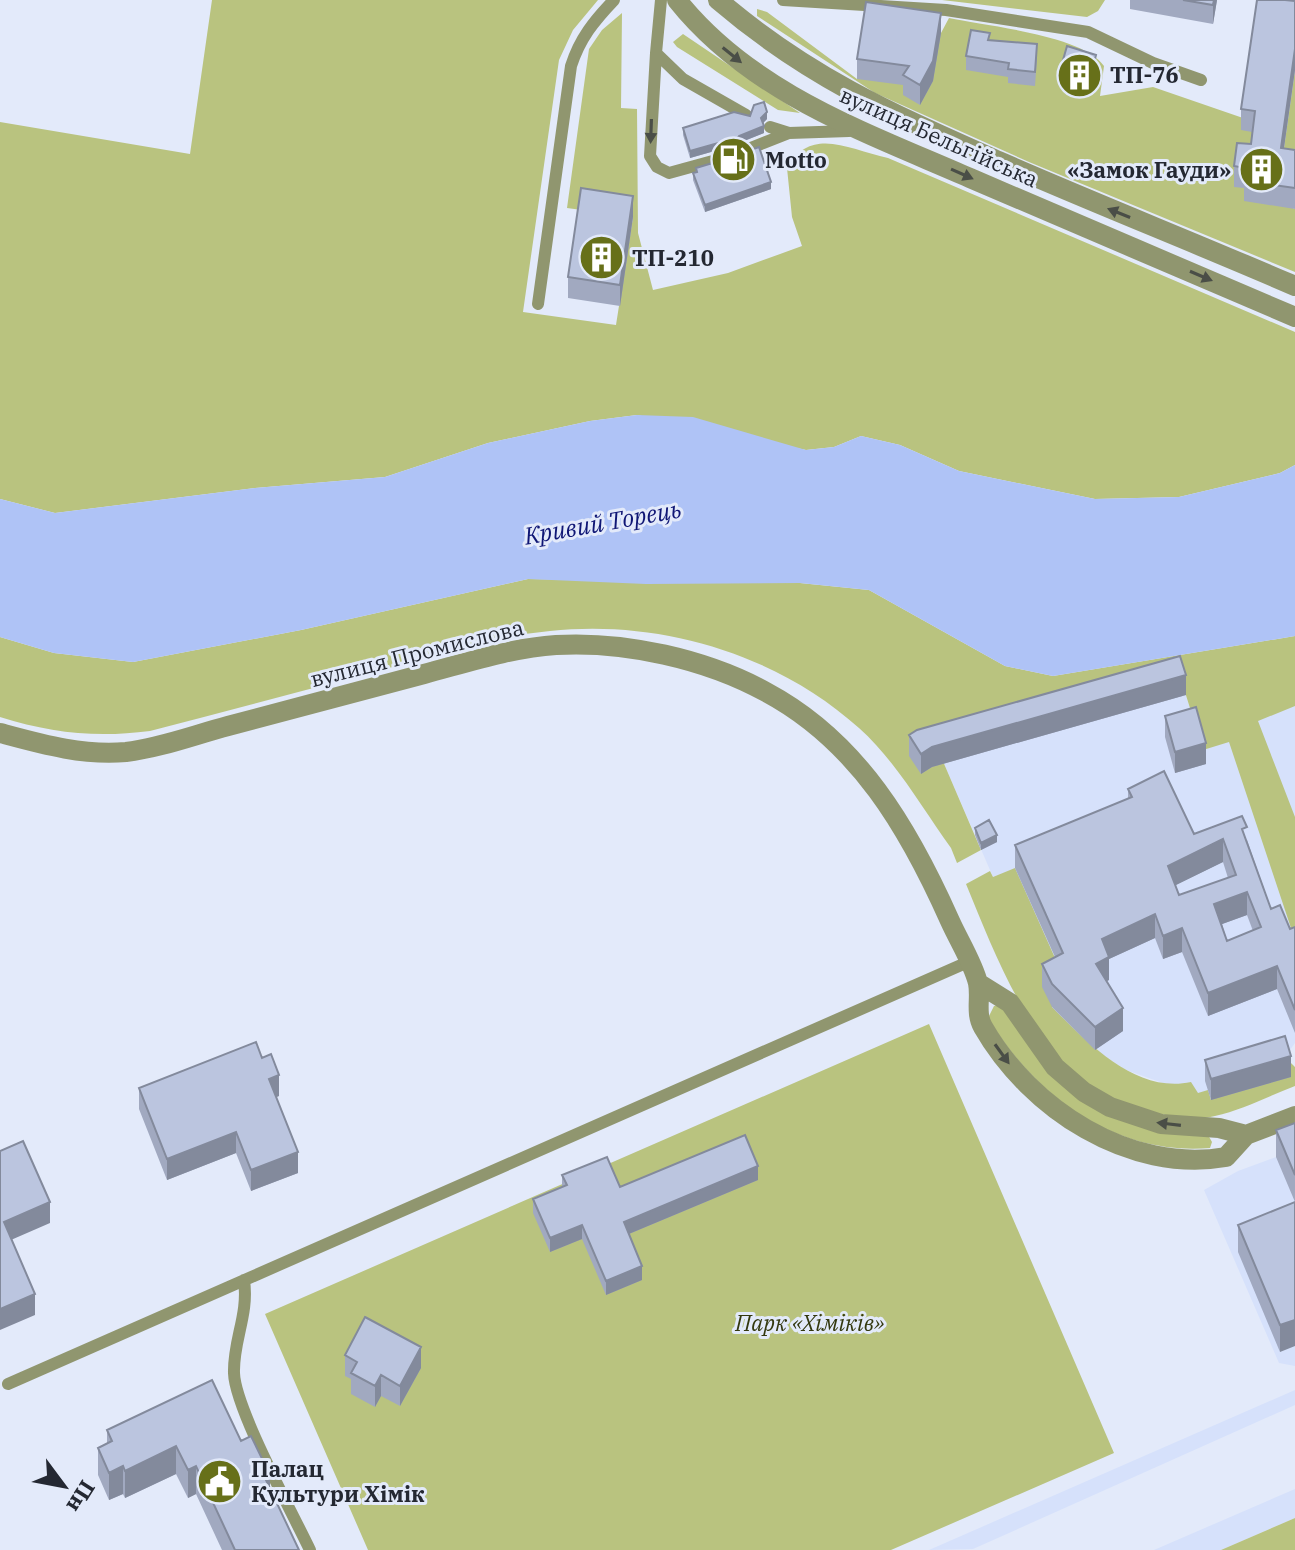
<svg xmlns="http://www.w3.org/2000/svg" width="1295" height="1550" viewBox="0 0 1295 1550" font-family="'IBM Plex Serif',serif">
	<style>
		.built { fill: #d6e1fb }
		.green { fill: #b9c37f }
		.water { fill: #afc3f6 }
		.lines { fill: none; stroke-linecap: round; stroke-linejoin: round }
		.lane { stroke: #90966f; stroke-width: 12 }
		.street { stroke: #90966f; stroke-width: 20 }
		.wall { fill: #a1a9c0; fill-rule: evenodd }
		.shaded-wall { fill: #838a9c }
		.building { fill: #bbc5df; stroke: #838a9c; stroke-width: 2; fill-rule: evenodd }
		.oneway { fill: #4a4e47 }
		.labels { text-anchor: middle; stroke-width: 6; stroke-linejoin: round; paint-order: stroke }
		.poi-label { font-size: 22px; font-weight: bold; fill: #242832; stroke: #e3eafa; text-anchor: start }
		.street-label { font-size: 22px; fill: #242832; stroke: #e3eafa }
		.park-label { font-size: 22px; font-style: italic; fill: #33380e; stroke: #e3eafa }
		.water-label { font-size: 24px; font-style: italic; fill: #0f1675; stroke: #e3eafa }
	</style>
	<rect width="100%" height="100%" fill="#e3eafa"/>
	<path class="built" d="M1295,665V1043L1285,1057L1291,1077L1211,1100L1126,1070L1095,1050L1015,869L993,877L936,745L1180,676L1196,728Z
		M1295,1150V1366L1279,1363L1204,1190L1238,1171Z
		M1295,1390V1405L973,1549L929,1550Z
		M1295,1489V1518L1221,1550H1154Z"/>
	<path class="green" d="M212,0H598L573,30L559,60L523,312L616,325L633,217L567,208L589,49L602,30L622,13L621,108L637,109L638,233L653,290L728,273L802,246L792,217L787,168C811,125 850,150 888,158L1295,332V465L1280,473L1179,497L1095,499L959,471L900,445L861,436L834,447L806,450L637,415L590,421L488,443L385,477L255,488L55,513L0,499V122L190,154Z
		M942,0H1105L1098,11L1087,17Z
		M757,9L767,12L857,79L941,33L949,18C986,26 1083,35 1104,66L1100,96L1153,87L1243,118L1255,132L1245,189L1295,209V272L1029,162L875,93L757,16Z
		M683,34L800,113L778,110L677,47L673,42Z
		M1295,70V171L1281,169Z
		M528,579L800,583L869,590L1005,666L1053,676L1295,636V706L1258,721L1295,817V940L1229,742L1203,750L1180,676L936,745L981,850L957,863L951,848C922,808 896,761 859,728C777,654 659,619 550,631C488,637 427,658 367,674C295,693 222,712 150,731C96,738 51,733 0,717V637L54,653L133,662L301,630Z
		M1015,868L1063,976L1052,1007C1088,1043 1136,1094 1191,1082L1198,1093L1208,1090L1211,1100L1285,1057L1295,1067V1086C1269,1096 1242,1110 1215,1116C1197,1120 1178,1117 1160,1114C1046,1095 1005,978 966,884L990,871L993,877Z
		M1000,1005L1066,1087L1208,1135L1212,1142L1210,1148C1114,1156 1035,1096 988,1018L994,1006Z
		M929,1024L1114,1453L891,1550H368L265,1314Z
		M1295,1518V1550H1221Z"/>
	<path class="water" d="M637,415L693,417L806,450L834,447L861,436L900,445L959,471L1095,499L1179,497L1280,473L1295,465V636L1053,676L1005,666L869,590L800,583L646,584L528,579L301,630L133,662L54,653L0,637V499L55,513L255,488L385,477L488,443L590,421Z"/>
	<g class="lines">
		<path class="lane" d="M661,0L656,53L683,79L746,115
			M783,0L946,10L1088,32L1153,63L1201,80
			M656,53L650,156L657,167L669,173L720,159
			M770,127L789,133L849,131
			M743,151L789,133
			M538,304L571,66C580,38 594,21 614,0
			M244,1280C249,1315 233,1340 234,1373C235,1408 292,1512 310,1550
			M8,1384L968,962"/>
		<path class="street" d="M677,0C751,93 865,132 970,178C1078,225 1187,270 1295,317
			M718,0C809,78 895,115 1003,163C1099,205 1198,244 1295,286
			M0,733C41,744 83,756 126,752C160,748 194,735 228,726C293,709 358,692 424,674C466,663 511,648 556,645C625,641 706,659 766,692C858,741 909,829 950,921C959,941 973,963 978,983C981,998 975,1013 983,1027C1030,1109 1130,1174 1226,1157L1246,1135L1295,1116
			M978,983L1010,1003L1055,1067L1084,1092L1110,1107L1161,1124L1219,1128L1246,1135"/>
	</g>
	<path class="wall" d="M1130,0H1217L1213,24L1130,9Z
		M1295,1V70L1284,148L1295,150V209L1244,201V188L1234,187V166L1251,144L1252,132L1241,130V109Z
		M941,33L933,81L920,105L903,95V85L857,79V59Z
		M966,56L1037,58L1035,86L1008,83V77L966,70Z
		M1061,67L1096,69L1091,89L1061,81Z
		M750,116L767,119L763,123L764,133L739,143L737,146L771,189L705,212L693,180V173L696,172V168L726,159L727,155L718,150L690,158L683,135V128Z
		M633,217L620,306L568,298V277Z
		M1186,695L932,767L921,774L909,756V735Z
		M1165,716L1206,764L1175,773L1165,737Z
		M1128,789L1194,834L1247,840L1271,909L1290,929L1295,927V1033L1277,989L1208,1016L1182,952L1163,959L1155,938L1109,959V980L1106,981L1123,1031L1095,1050L1052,1007L1042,987V964L1055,957L1015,868V845L1128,799ZM1223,862L1228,878L1179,895L1175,885ZM1247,915L1253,931L1227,941L1222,924Z
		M975,828L997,842L981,850L975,835Z
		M262,1058L279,1096L276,1097L298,1173L251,1191L236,1153L167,1180L139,1109V1088Z
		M1205,1060L1291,1077L1211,1100L1205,1081Z
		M1295,1123V1202L1276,1157V1130Z
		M562,1175L620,1187L758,1180L629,1234L642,1280L606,1295L582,1239L550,1252L533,1213V1199L562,1187Z
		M1295,1202L1280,1352L1238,1252V1225Z
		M345,1355L421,1368L400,1406L381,1396L375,1407L351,1394V1379L345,1376Z
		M107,1430L241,1441L270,1489L299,1550H222L196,1494L188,1498L176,1474L125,1498L123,1494L109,1500L98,1475V1448L107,1443Z"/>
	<path class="shaded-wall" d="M1214,0H1217L1213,24V5Z
		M941,13V33L933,81L920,105V85Z
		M1295,49V70L1281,169V148Z
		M1096,55V69L1091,89V75Z
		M767,112V119L761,125V118Z
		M764,126V133L739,143L734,150V143L739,136Z
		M718,143V150L690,158V151Z
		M771,182V189L705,212V205Z
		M633,196V217L620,306V285Z
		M1186,675V695L932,767L921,774V754L932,747Z
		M1206,743V764L1175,773V752Z
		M997,835V842L981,850V843Z
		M1223,839V862L1168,889V866Z
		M1247,892V915L1214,927V904Z
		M1155,914V938L1109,959V980L1096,987V964L1102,939Z
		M1182,928V952L1163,959V936Z
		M1277,966V989L1208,1016V993Z
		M1123,1008V1031L1095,1050V1027Z
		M1291,1056V1077L1211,1100V1079Z
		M279,1075V1096L269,1100V1079Z
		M236,1132V1153L167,1180V1159Z
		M298,1152V1173L251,1191V1170Z
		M758,1166V1180L624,1236V1222Z
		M50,1202V1223L4,1243V1222Z
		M582,1225V1239L550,1252V1238Z
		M642,1266V1280L606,1295V1281Z
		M35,1294V1315L0,1330V1309Z
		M1295,1320V1346L1280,1352V1325Z
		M421,1347V1368L400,1406V1386Z
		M381,1375V1396L375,1407V1386Z
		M176,1446V1474L125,1498V1471Z
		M123,1466V1494L109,1500V1473Z
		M196,1466V1494L188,1498V1470Z
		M270,1475V1503L265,1478Z"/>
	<path class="building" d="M1183,0H1214L1213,5Z
		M1257,0H1285L1295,1V49L1281,148L1295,150V188L1244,181L1245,168L1234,166L1237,143L1251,144L1255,111L1241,109Z
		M866,2L941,13L933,61L920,85L903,75L909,66L857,59Z
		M971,30L990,33L988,40L1037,44L1035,72L1008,69L1009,63L966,56Z
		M1067,46L1096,55L1091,75L1061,67Z
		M764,102L767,112L761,118L764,126L739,136L734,143L742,153L759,147L771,182L705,205L693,173L697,172L696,168L726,159L728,149L718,143L690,151L683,128L734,112L750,116L754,105Z
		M581,188L633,196L620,285L568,277Z
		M1180,656L1186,675L932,747L921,754L909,735L917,730Z
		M1196,707L1206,743L1175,752L1165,716Z
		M1164,771L1194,834L1242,816L1247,827L1242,829L1271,909L1280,905L1290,929L1295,927V1010L1277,966L1208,993L1182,928L1163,936L1155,914L1102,939L1109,957L1096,964L1123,1008L1095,1027L1052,984L1042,964L1063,953L1015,845L1132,797L1128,789ZM1223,839L1236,875L1179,895L1168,866ZM1247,892L1261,927L1227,941L1214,904Z
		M989,820L997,835L981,843L975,828Z
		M1285,1036L1291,1056L1211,1079L1205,1060Z
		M256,1042L262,1058L271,1054L279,1075L269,1079L298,1152L251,1170L236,1132L167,1159L139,1088Z
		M1295,1123V1175L1276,1130Z
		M745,1135L758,1166L624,1222L642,1266L606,1281L582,1225L550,1238L533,1199L567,1185L562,1175L607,1157L620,1187Z
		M23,1141L50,1202L4,1222L35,1294L0,1309V1151Z
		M1295,1202V1320L1280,1325L1238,1225Z
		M365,1317L421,1347L400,1386L381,1375L375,1386L351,1373L357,1362L345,1355Z
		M212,1380L241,1441L251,1436L270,1475L265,1478L299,1550H235L196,1466L188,1470L176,1446L125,1471L123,1466L109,1473L98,1448L112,1441L107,1430Z"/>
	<defs><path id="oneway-solid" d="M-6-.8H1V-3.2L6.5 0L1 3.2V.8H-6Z" transform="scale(2)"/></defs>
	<g class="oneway">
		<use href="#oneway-solid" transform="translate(732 55) rotate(39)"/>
		<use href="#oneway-solid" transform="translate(651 131) rotate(92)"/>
		<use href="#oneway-solid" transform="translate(962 174) rotate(24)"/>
		<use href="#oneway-solid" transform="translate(1119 213) rotate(-158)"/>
		<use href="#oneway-solid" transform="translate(1201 276) rotate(23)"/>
		<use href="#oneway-solid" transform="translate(1002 1054) rotate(54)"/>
		<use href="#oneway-solid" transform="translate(1169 1124) rotate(-173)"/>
	</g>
	<defs>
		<symbol id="building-disc" viewBox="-11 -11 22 22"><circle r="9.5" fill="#677019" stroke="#e3eafa"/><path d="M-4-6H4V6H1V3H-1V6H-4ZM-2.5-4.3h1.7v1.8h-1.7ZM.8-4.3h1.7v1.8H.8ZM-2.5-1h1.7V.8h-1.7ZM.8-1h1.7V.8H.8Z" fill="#fff"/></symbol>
		<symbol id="fuel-disc" viewBox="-11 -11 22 22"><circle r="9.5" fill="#677019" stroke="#e3eafa"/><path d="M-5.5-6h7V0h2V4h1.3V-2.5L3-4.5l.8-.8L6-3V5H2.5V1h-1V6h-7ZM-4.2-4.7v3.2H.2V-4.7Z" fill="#fff"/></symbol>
		<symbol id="civic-disc" viewBox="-11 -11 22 22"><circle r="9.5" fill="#677019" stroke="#e3eafa"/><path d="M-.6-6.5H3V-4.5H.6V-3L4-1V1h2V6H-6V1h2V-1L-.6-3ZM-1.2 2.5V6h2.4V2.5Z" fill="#fff"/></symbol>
	</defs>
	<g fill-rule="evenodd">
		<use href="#building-disc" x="1054" y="50" width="51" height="51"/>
		<use href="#fuel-disc" x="708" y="134" width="51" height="51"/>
		<use href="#building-disc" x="1236" y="144" width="51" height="51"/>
		<use href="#building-disc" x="576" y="232" width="51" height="51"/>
		<use href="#civic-disc" x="194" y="1456" width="51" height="51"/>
	</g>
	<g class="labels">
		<g class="poi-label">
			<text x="1110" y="83">ТП-76</text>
			<text x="765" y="168">Motto</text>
			<text x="1231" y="178" text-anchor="end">«Замок Гауди»</text>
			<text x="632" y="266">ТП-210</text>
			<text x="251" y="1477">Палац<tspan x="251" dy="25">Культури Хімік</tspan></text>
		</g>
		<g class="street-label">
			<text transform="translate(939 137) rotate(24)" y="8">вулиця Бельгійська</text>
			<text transform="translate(417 653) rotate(-14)" y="8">вулиця Промислова</text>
		</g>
		<g class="park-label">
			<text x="810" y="1331">Парк «Хіміків»</text>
		</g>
		<g class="water-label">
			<text transform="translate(603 523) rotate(-10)" y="8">Кривий Торець</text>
		</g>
	</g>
	<g transform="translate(64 1486) rotate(122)" stroke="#e3eafa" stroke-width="6" paint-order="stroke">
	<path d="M0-6L14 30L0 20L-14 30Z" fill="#242832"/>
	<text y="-12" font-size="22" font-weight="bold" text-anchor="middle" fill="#242832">Пн</text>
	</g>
</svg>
